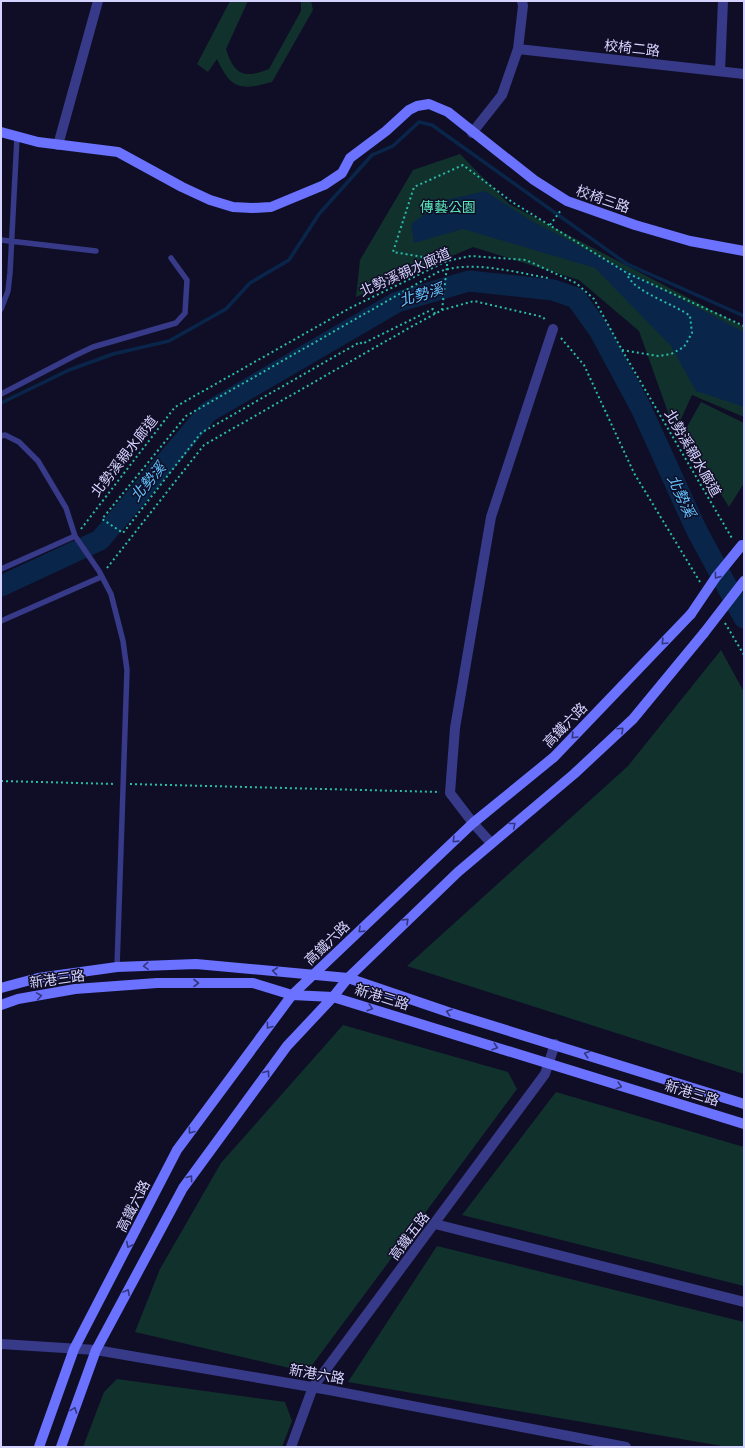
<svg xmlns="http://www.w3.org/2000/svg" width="745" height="1448" viewBox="0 0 745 1448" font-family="Figtree,'Noto Sans TC',sans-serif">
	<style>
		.green { fill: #11312d }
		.water { fill: #09264a }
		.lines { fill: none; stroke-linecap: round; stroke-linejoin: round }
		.stream { stroke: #09264a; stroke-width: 3.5 }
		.river { stroke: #09264a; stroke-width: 21 }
		.path { stroke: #29bda8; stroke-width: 2; stroke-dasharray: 2 3; stroke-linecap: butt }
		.lane { stroke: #373a88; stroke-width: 5.5 }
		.street { stroke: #373a88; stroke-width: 10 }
		.secondary { stroke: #6a72ff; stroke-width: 10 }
		.path-bridge { stroke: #29bda8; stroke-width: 2; stroke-dasharray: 2 3; stroke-linecap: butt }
		.secondary-bridge { stroke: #6a72ff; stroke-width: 10 }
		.oneway { stroke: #34367d }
		.labels { text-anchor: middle; stroke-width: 3; stroke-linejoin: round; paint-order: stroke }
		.street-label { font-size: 14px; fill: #d5d3ff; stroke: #100e26 }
		.park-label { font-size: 14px; fill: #59e5b7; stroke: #100e26 }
		.water-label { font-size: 15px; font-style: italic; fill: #61c3ff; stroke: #100e26 }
	</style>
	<rect width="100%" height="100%" fill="#100e26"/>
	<path class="green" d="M230,1H248L226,49C234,75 244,79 269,69L301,11V1H311L313,10L272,82C240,91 231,89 217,59L208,72L197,64Z
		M460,154L509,204L744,327V417L692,395L675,432L639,331L579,280L473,247L356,297L360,260L413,170Z
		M701,402L744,423V483L729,507L683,434Z
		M721,650L744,692V1074L407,966L628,766Z
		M343,1025L508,1072L517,1089L307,1372L135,1332L160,1269L221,1163Z
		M556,1092L744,1147V1286L462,1215Z
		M437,1246L744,1322V1447H728L348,1382Z
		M117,1379L285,1402L292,1421L282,1447H83L104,1392Z"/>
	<path class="water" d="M485,191L530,220L744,332V407L696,391L671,346L595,268L463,229L414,243L411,224L446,200Z"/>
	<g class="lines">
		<path class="stream" d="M1,403L69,370L113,354L169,341L226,309L250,283L289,260L319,214L372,155L393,146L419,122L432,125L627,264L744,316"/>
		<path class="river" d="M1,586L100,540L208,412L397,302L469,281L553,290L576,298L599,330L641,408L696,529L744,618"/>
		<path class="path" d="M550,225L561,210
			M447,266V261L393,252L414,187L463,165L512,202L627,273L744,326
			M435,314L433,309L362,344L360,342L201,433L123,533L102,519L186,416L436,273C468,259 514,272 548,278
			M561,338L584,365L634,473L700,582
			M622,350L658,356L671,354L684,347L692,333L690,316C675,304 633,292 627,274
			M81,529L175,407L350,308L447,261L471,256L526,260L576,283L594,299L622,350L733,540
			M107,568L204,445L409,328L442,310L474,301L543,317L546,321
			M725,623L744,655
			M1,781L116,784
			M130,784L440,792"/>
		<path class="lane" d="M1,240L96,251
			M1,309L8,291L10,273L17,137
			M1,394L74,356L93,347L176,323L185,313L187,280L171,258
			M1,436L5,435L19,442L38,461L66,508L75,536L99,571L111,594L123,641L127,670L117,967
			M1,569L75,536
			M1,621L101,577"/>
		<path class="street" d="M518,49L744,74
			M720,71L723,1
			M472,133L502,95L518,49L523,6L522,1
			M58,145L98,1
			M491,843L473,823L450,793L455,728L491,517L553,329
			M435,1224L744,1302
			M1,1344L96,1350L329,1390L626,1447
			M291,1447L313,1387L545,1074L555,1044"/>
		<path class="secondary" d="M1,132L38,142L118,152L182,187L210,200L233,207L252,208L271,207L324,185L342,173L350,158L386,131L409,110L417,106L429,104L448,112L534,180L567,201L635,225L690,241L744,251
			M1,988L38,978L117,967L196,964L348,978L448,1012L744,1104
			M1,1005L18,999L75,989L157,983H253L292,995L333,997L744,1124
			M39,1447L74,1349L177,1150L292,995L473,823L554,757L691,614
			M61,1447L96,1350L183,1188L287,1046L333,997L348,978L458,872L574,774L633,719L704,633"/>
		<path class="path-bridge" d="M442,310L447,266"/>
		<path class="secondary-bridge" d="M691,614L716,577L742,545
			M704,633L744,581"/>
	</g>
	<defs><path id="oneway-chevron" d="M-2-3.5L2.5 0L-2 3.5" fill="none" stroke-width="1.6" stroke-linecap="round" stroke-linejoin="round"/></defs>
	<g class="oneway">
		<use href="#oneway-chevron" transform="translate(717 576) rotate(127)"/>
		<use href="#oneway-chevron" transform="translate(664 642) rotate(134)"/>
		<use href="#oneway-chevron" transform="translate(621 730) rotate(-43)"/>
		<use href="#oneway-chevron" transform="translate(574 736) rotate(134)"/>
		<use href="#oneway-chevron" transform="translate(513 825) rotate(-39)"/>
		<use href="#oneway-chevron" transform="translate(455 840) rotate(136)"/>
		<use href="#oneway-chevron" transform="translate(406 921) rotate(-44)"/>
		<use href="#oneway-chevron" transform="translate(361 930) rotate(136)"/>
		<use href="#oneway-chevron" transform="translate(146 966) rotate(177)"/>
		<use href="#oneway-chevron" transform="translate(275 971) rotate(-174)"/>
		<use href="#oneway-chevron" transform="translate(196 983)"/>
		<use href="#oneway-chevron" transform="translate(39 996) rotate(-10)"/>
		<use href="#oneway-chevron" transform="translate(370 1008) rotate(17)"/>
		<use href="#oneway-chevron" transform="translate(449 1012) rotate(-162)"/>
		<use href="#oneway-chevron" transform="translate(269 1026) rotate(127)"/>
		<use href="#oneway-chevron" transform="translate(495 1047) rotate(18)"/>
		<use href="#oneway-chevron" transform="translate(587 1054) rotate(-162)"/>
		<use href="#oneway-chevron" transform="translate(267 1073) rotate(-54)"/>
		<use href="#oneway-chevron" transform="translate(619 1086) rotate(17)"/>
		<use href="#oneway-chevron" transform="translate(191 1131) rotate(127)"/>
		<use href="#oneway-chevron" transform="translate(190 1178) rotate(-54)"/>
		<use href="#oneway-chevron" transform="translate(129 1245) rotate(117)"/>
		<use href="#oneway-chevron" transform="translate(127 1292) rotate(-62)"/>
		<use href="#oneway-chevron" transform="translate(74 1410) rotate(-70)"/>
	</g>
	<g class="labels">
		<g class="street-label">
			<text transform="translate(632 48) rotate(6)" y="5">校椅二路</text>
			<text transform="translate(603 199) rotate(19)" y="5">校椅三路</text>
			<text transform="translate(405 272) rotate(-24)" y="5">北勢溪親水廊道</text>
			<text transform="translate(693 453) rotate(60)" y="5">北勢溪親水廊道</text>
			<text transform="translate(124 456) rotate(-52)" y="5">北勢溪親水廊道</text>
			<text transform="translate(565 725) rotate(-46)" y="5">高鐵六路</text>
			<text transform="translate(327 943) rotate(-44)" y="5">高鐵六路</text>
			<text transform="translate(57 979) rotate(-8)" y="5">新港三路</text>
			<text transform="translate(382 997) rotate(17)" y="5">新港三路</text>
			<text transform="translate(692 1093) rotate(17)" y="5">新港三路</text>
			<text transform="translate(133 1206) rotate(-63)" y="5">高鐵六路</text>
			<text transform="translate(409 1236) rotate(-53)" y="5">高鐵五路</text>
			<text transform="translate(317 1374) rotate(10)" y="5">新港六路</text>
		</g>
		<g class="park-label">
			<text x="448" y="212">傳藝公園</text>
		</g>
		<g class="water-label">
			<text transform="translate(421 295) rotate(-17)" y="5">北勢溪</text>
			<text transform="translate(148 482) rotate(-50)" y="5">北勢溪</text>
			<text transform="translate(681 496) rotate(65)" y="5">北勢溪</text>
		</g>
	</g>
	<rect width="745" height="1448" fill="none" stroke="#d5d3ff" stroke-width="4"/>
</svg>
